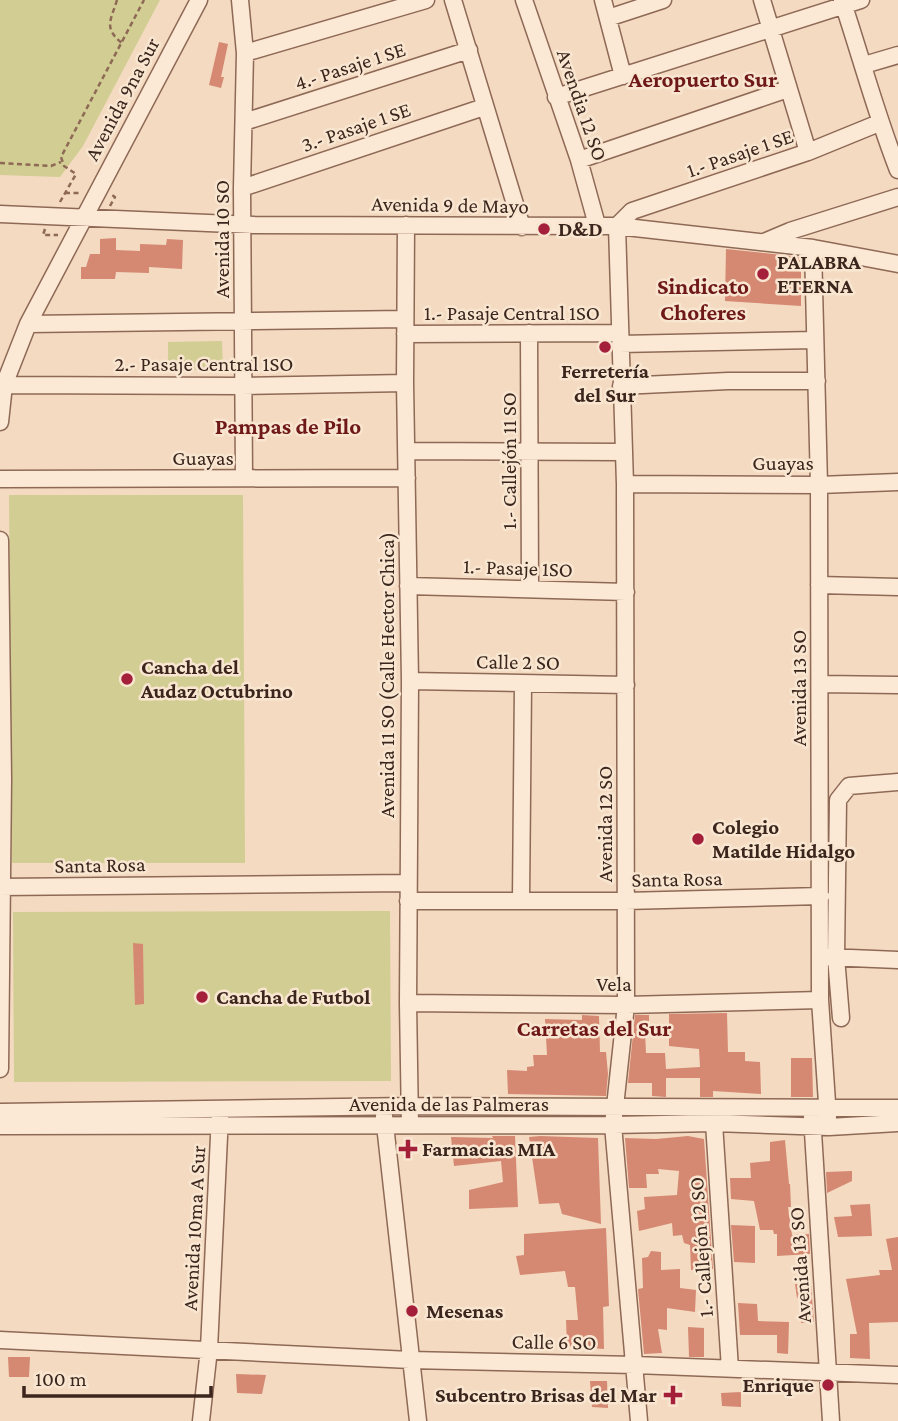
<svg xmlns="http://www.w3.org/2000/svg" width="898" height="1421" viewBox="0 0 898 1421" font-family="'Crimson Pro',serif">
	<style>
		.green { fill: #d2cd93 }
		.building { fill: #d58872 }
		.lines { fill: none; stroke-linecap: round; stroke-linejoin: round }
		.minor-casing { stroke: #8e6956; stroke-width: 19 }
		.path { stroke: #8e6956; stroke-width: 2.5; stroke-dasharray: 5 3.5; stroke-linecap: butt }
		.minor { stroke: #fce9d5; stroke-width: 16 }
		.poi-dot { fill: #a41f3a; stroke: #f9e6d1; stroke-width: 2.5 }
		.labels { text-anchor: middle; stroke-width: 5; stroke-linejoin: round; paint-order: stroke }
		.street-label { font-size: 21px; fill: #3c251c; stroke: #f9e6d1 }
		.poi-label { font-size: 21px; font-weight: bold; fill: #3c251c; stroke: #f9e6d1; text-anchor: start }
		.neighbourhood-label { font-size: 23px; font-weight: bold; fill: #6e1817; stroke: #f9e6d1 }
	</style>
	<rect width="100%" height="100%" fill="#f3dac1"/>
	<path class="green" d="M0,0H160L83,146L60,177L0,175Z
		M222,341L223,369L168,371V342Z
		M9,495H243L245,863H12Z
		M390,911L391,1081L14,1082L13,912Z"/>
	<path class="building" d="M219,42L228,44L221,77H224L221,88L209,85Z
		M116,238V250L140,251V244L166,245L167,239L183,240L182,269L149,267V273L116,272L115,279H81V267H86L90,254H100V239Z
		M726,249L801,257V306L725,301Z
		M133,943L143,944L144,1004L135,1005Z
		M727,1013L728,1052H745V1061L760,1062L761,1094L713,1091V1097H700V1078H666V1097L652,1096V1083H628L635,1015H649V1032H645L646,1053H665L666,1069L700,1067L699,1049L669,1046V1014Z
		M582,1015L599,1016L600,1052H606L608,1074L606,1096L508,1094L507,1070L527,1071V1067L534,1066L533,1055H547L545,1019L582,1020Z
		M791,1058H812L813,1097H791Z
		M492,1136H515L518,1207L469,1209V1190L503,1182L501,1161L454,1166L451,1137L493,1138Z
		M540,1136L598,1138L601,1224L562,1214L559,1203L539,1204L529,1137Z
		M688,1136L704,1139L713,1269L691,1270L690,1245L684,1243L682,1235L673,1236L672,1223L639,1231L637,1211L645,1209L644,1197L677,1195L679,1171L658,1169L659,1174H646L647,1188H629L625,1138L656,1139Z
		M785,1140L789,1184H790L791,1207H788L792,1235L809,1234L810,1254L777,1256V1234H774L773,1230H760L754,1201L731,1199L730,1178H751L750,1163L770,1161V1142Z
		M852,1171V1181L827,1193L826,1172Z
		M870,1204L872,1236L838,1237L834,1217L852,1216L850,1205Z
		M731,1225L755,1226V1263L734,1262Z
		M606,1228L609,1306L603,1307L604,1349L567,1346L566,1320H578L575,1287H568L565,1271L520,1275L516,1256L524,1255V1234Z
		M898,1237V1322L869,1323L870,1359L850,1358V1334H857L846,1279L880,1275L879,1270H892L886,1239Z
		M651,1251L661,1252V1270L680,1269V1288L696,1290L695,1312L667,1308V1330L658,1329L662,1353L644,1354L638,1289L643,1288L642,1258L648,1257Z
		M795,1284L811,1285L814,1322L801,1323L800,1299L797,1298Z
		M738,1303L757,1304L758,1321L789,1322L788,1354L777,1353V1335H740Z
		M688,1327L704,1328V1357H689Z
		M8,1357H30L29,1377H9Z
		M236,1374L266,1375L262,1394L237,1393Z
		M590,1381H607L608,1408L592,1407Z
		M741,1392V1407L722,1406L721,1393Z"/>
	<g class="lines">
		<defs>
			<path id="minor" d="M240,0L245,53L242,188L244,478
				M453,0L522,227
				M524,0L579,160L597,225
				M603,0L623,76
				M762,0L808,152
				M842,0C861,57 876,114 898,170
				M608,18L663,0
				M245,53L426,0
				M864,65L898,55
				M556,97L861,0
				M244,122L469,50
				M579,160L788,89
				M242,188L484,107
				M0,214L254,225L617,226L813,248L898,264
				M406,225L405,383L410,681L408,1003L410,1125
				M764,242L790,231L898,197
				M813,248L819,485L820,1000L828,1117
				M28,324L405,319
				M529,333L530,589
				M405,334L619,333
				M620,344L815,340
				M4,385L242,386L405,383
				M621,386L728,381H817
				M0,422L4,385L28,324L199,0
				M406,451L624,452
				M0,479L407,478
				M625,484L819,485L898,482
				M0,540L3,779L0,1069
				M819,585L898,587
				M408,586L626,592
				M410,681L626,685
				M821,684L898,685
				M0,887L408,883
				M408,901H625L821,896
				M521,901L523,684
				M827,957L898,960
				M408,1003L626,1005L820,1000
				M841,1018L836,957L838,800L849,786L898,782
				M0,1112L410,1106L898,1108
				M384,1116L418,1421
				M812,1116L831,1421
				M714,1123L730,1369
				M0,1126L613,1125L714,1123L829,1127L898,1123
				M0,1340L410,1360L635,1365L898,1375
				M201,1421L209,1349L220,1115
				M639,1421L613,1125L626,1005L625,484L617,226L632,211L808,152L879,123"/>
		</defs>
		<use href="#minor" class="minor-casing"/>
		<path class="path" d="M117,0C111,20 103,28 122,43
			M0,163L51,166L61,162
			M65,193H81
			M60,202L76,174L64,166L61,157L144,0
			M110,206L115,197L112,195
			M45,229L43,235H58"/>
		<use href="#minor" class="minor"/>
	</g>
	<g class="poi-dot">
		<circle cx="544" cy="229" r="7"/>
		<circle cx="763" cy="274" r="7"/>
		<circle cx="605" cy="347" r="7"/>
		<circle cx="127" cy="679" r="7"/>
		<circle cx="698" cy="839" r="7"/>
		<circle cx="202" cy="997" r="7"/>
		<path d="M404.5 1138.5h7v7h7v7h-7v7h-7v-7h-7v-7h7z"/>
		<circle cx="412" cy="1311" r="7"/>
		<circle cx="828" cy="1385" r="7"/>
		<path d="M669.5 1384.5h7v7h7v7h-7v7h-7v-7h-7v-7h7z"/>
	</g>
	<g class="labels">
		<g class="street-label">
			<text transform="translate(350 66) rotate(-18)" y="7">4.- Pasaje 1 SE</text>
			<text transform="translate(122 99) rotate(-62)" y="7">Avenida 9na Sur</text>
			<text transform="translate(582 105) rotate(71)" y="7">Avendia 12 SO</text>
			<text transform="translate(356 127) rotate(-19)" y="7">3.- Pasaje 1 SE</text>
			<text transform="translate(740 153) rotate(-19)" y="7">1.- Pasaje 1 SE</text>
			<text transform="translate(450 205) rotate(1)" y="7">Avenida 9 de Mayo</text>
			<text transform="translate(222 239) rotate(-90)" y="7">Avenida 10 SO</text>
			<text x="512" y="320">1.- Pasaje Central 1SO</text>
			<text x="204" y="371">2.- Pasaje Central 1SO</text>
			<text x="203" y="465">Guayas</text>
			<text transform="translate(509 461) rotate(-90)" y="7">1.- Callejón 11 SO</text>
			<text x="783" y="470">Guayas</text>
			<text transform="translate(518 568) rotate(2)" y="7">1.- Pasaje 1SO</text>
			<text transform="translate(518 662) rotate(1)" y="7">Calle 2 SO</text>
			<text transform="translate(387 675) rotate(-90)" y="7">Avenida 11 SO (Calle Hector Chica)</text>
			<text transform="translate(799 688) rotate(-90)" y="7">Avenida 13 SO</text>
			<text transform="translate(605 824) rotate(-90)" y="7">Avenida 12 SO</text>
			<text transform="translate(100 865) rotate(-1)" y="7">Santa Rosa</text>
			<text transform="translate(677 879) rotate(-1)" y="7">Santa Rosa</text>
			<text x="614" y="991">Vela</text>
			<text x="449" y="1111">Avenida de las Palmeras</text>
			<text transform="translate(194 1228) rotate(-87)" y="7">Avenida 10ma A Sur</text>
			<text transform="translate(701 1247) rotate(-94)" y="7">1.- Callejón 12 SO</text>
			<text transform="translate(800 1265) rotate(-94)" y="7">Avenida 13 SO</text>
			<text transform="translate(554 1342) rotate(1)" y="7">Calle 6 SO</text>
		</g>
		<g class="poi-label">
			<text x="558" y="236">D&amp;D</text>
			<text x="777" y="269">PALABRA<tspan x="777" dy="24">ETERNA</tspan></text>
			<text x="605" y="378" text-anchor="middle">Ferretería<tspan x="605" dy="24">del Sur</tspan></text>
			<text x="141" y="674">Cancha del<tspan x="141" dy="24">Audaz Octubrino</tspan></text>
			<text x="712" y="834">Colegio<tspan x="712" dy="24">Matilde Hidalgo</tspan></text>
			<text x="216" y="1004">Cancha de Futbol</text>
			<text x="422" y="1156">Farmacias MIA</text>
			<text x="426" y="1318">Mesenas</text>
			<text x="814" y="1392" text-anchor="end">Enrique</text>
			<text x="657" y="1402" text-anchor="end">Subcentro Brisas del Mar</text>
		</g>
		<g class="neighbourhood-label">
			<text x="703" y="87">Aeropuerto Sur</text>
			<text x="703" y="294">Sindicato<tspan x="703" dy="26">Choferes</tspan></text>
			<text x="288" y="434">Pampas de Pilo</text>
			<text x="594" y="1036">Carretas del Sur</text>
		</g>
	</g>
	<path d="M24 1386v10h187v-10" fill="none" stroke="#3c251c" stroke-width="3.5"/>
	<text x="35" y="1386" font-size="21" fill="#3c251c" stroke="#f9e6d1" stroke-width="5" paint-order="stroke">100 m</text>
</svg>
